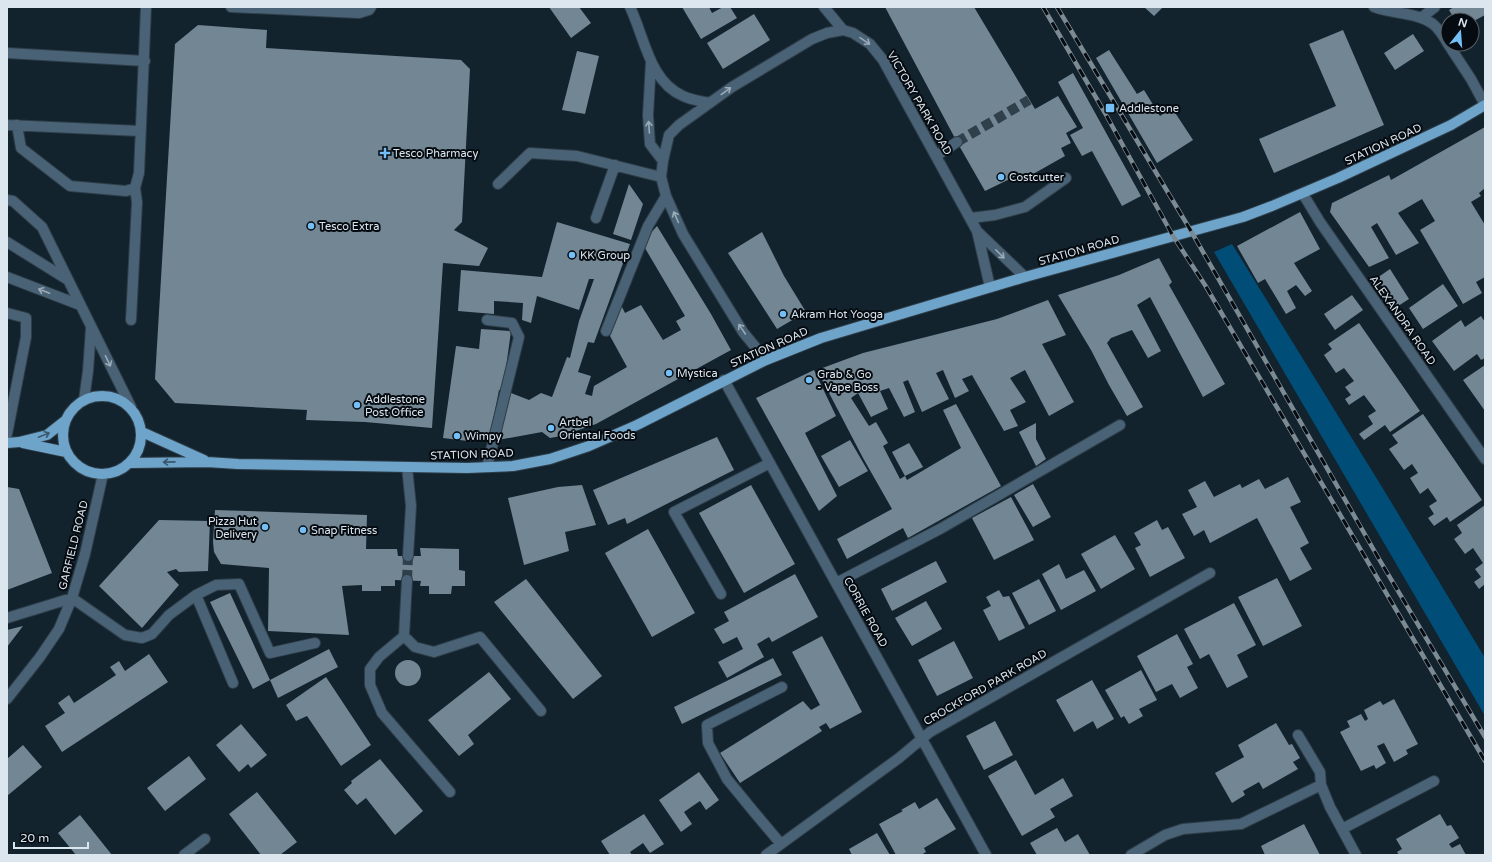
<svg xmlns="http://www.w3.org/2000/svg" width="1492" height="862" viewBox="0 0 1492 862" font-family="'Varela Round',sans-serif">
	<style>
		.forest { fill: #004e77 }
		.building { fill: #728694 }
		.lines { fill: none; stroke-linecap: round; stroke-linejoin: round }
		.minor-tunnel { stroke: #30404b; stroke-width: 10; stroke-dasharray: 10 5; stroke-linecap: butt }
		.minor-casing { stroke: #2e3e49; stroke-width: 12 }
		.major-casing { stroke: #2e3e49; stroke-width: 12 }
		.minor { stroke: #496275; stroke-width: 10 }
		.major { stroke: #6ea4ca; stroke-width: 10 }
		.rail-casing { stroke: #7c8a93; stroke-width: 4.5 }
		.rail { stroke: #050b10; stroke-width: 3; stroke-dasharray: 9; stroke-linecap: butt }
		.oneway { stroke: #9aabb8 }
		.oneway2 { stroke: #3a586d }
		.poi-dot { fill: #74c0f6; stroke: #050b10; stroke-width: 1.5 }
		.labels { text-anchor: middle; stroke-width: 4; stroke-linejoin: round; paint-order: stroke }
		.street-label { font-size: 11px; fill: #dce6ee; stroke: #050b10 }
		.poi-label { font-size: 11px; fill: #dce6ee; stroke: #050b10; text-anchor: start }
	</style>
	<rect width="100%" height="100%" fill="#12232e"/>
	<path class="forest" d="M1232,244L1382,487L1485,658V716L1214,252Z"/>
	<path class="building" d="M549,7H579L591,23L571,38Z
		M682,7H709L712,13L723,7H730L737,18L701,39Z
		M885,7H974L1035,109L1058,96L1077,127L1066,133L1071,143L1061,148L1065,156L1019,182L1016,176L985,191L957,142Z
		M1144,7H1163L1154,16Z
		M1454,7H1485V15L1472,22V20H1455L1449,10Z
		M754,14L770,40L723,69L707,43Z
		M198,25L267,30L266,48L461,60L470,69L462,222L454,230L488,248L479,266L443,263L432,428L365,422L306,420L307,410L175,403L155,379L175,44Z
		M1343,30L1384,125L1274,173L1259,139L1336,106L1309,44Z
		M1413,34L1424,51L1395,70L1384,53Z
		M1109,50L1137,94L1144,90L1160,116L1172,108L1193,140L1157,163L1096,58Z
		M577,51L599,56L585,114L562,110Z
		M1073,73L1141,196L1122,206L1092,151L1082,156L1070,135L1083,128L1058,82Z
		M1485,127V188L1479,193L1481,196L1471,202L1485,225V277L1476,282L1482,293L1463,304L1420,230L1435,221L1422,199L1398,213L1419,243L1396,255L1377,223L1371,227L1389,258L1369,267L1330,212L1332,203L1389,175L1391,180Z
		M629,184L643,204L631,240L613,234Z
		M1300,212L1320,249L1294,263L1312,291L1305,296L1296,285L1287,291L1296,308L1286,314L1265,279L1258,283L1237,246Z
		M557,222L630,244L594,343L588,342L578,372L591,376L585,394L592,396L594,386L627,367L610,336L621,305L625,313L641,305L663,340L681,330L676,321L685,316L642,243L657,226L711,314L731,350L596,424L561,436L550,438L542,432L498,440L511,393L529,400L541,393L552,397L567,357L570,358L579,321L594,279H589L579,310L537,296L531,323L522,320L523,303L494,301V314L458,311L461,270L542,277Z
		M762,232L784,276L806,312L777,329L728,253Z
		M1159,258L1172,282L1169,285L1225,384L1203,397L1150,297L1137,305L1161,351L1148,358L1132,330L1111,338L1107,343L1143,407L1127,416L1109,385L1091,350L1058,295L1119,275Z
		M1390,269L1409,299L1395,308L1377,278Z
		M1443,284L1458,306L1423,329L1409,308Z
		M1352,295L1363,310L1335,330L1324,314Z
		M1048,300L1066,335L1042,344L1074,402L1049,416L1025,370L1010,378L1026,402L1010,410L1018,426L1004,431L972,375L962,379L969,391L955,398L943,370L936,373L949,399L922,412L908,380L903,382L915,412L904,417L889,388L880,391L888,409L871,417L858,393L851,398L869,426L876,422L888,443L883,446L900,479L905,476L907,480L961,448L943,410L956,404L1001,486L908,538L903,528L847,559L837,539L892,509L863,458L817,370L863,353L997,319Z
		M1481,316L1485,322V358L1481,360L1477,354L1454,371L1432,341L1461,320L1465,327Z
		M1359,323L1420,411L1390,432L1385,425L1364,440L1359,434L1373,424L1368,416L1376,411L1364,395L1349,405L1345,399L1351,395L1345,387L1354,381L1344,368L1336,373L1324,355L1332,349L1328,344Z
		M481,329L511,331L503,390H499L489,441H468L443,438L456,346L479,349Z
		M1485,365V411L1463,380Z
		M814,370L836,416L805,433L837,496L819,511L756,398Z
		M1423,414L1482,500L1450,522L1447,517L1434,526L1428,518L1434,514L1429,506L1437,501L1428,488L1420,494L1410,478L1418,473L1412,464L1404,470L1389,449L1398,443L1392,435Z
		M1036,423V439L1046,459L1036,466L1019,432Z
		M717,437L734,470L627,524L625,518L608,525L593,490Z
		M850,440L868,471L839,487L821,456Z
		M909,443L923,467L905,476L892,452Z
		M1288,477L1301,502L1290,507L1309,543L1300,548L1312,569L1290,581L1257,518L1210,543L1204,530L1194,536L1182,514L1197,507L1188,490L1205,481L1214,497L1240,484L1242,488L1259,479L1265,489Z
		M1033,484L1051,517L1033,527L1014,495Z
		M582,485L596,525L565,532L569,551L524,565L508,498L558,487Z
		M751,485L795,564L744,593L699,513Z
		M7,487L19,489L52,573L7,590Z
		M1011,497L1034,540L994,560L972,518Z
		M1485,505V584L1479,589L1474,582L1481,577L1475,569L1483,563L1473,548L1465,554L1454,539L1462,533L1457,525Z
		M215,510L367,515L366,549H397L398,556H421L420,548L459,549V570L465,571V586H452L451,594H429V586H420L421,581L395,580V586H381V591H362V585L342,586L349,635L268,631L269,568L221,564L214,552L213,542Z
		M159,520L210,521L208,571L179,572L176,569L167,572L179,585L142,628L99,586Z
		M1157,520L1162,530L1168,527L1185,558L1150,577L1135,548L1141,545L1134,533Z
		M648,529L695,613L652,637L605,553Z
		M1115,535L1135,569L1101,589L1081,554Z
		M936,561L947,582L892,611L881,589Z
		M1059,564L1066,579L1084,570L1096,591L1061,610L1042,574Z
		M795,574L818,617L772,642L769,637L757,644L764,657L727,678L718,662L743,649L737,637L723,644L714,629L729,621L724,612Z
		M1277,578L1302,626L1263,646L1238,597Z
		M526,579L602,676L573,699L494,602Z
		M1039,579L1056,611L1029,625L1012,593Z
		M999,590L1003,597L1009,596L1025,628L999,641L983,610L991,606L986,597Z
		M230,593L270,680L329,649L338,667L278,698L270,680L253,689L210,602Z
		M926,601L942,629L912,646L895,618Z
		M1234,603L1256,645L1237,655L1248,677L1227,688L1209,654L1200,659L1184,629Z
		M23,626L7,647V630Z
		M1177,634L1193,664L1187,667L1198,688L1180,698L1172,684L1156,692L1137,656Z
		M822,636L862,712L830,729L826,723L819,727L822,731L740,783L720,753L803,701L811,710L820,705L792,652Z
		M954,641L973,678L937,696L918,660Z
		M149,654L168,682L62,752L45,726L65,713L58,703L69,695L74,703L116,675L110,667L119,661L125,671Z
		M773,658L782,675L682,724L674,707Z
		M395 673a13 13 0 1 1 26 0a13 13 0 1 1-26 0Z
		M1141,670L1157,700L1139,709L1143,716L1129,724L1124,716L1121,718L1105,690Z
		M489,672L511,699L468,735L474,744L459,756L428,720Z
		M326,677L371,745L341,766L307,716L296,721L286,705Z
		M1092,680L1114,719L1097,729L1093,721L1074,732L1056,700Z
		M1394,699L1418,744L1406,750L1408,754L1394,762L1384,743L1377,746L1386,763L1376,769L1374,765L1361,771L1340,732L1350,727L1347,721L1361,714L1365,721L1368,719L1364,710L1380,701L1383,705Z
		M995,721L1013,755L984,770L966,736Z
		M1276,723L1289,745L1292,744L1300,758L1293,762L1298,769L1263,789L1259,782L1243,791L1245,795L1232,803L1215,773L1244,757L1238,745Z
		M241,724L267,755L251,768L248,764L239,772L216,745Z
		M23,745L42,767L7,796V759Z
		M189,756L206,779L165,811L147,788Z
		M380,759L423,811L395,835L366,798L357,805L344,790L352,783L351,781Z
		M1016,760L1035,795L1063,778L1073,796L1050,809L1055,817L1022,836L988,776Z
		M699,772L719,800L706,810L700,801L684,812L692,824L681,832L659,800Z
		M257,792L297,842L280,855H261L229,814Z
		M937,798L956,829L924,848L926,852L921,855H896L879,824L903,811L901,810L915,802L919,809Z
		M644,814L664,844L650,853L643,843L630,852L632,855H610L601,841Z
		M1440,814L1447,826L1451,825L1459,838L1449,844L1452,848L1460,844L1466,855H1399L1397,852L1402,849L1396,839Z
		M80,815L112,855H76L58,833Z
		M1304,824L1320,855H1265L1261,846Z
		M1057,828L1065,842L1078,834L1090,855H1037L1030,843Z
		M877,833L890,855H852L849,849Z"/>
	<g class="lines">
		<path class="minor-tunnel" d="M957,142L1029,100
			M407,580L408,556"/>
		<defs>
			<path id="minor" d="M231,7L359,13L369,10L371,7
				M630,7C645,38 649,81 683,96C691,100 701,101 710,103
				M824,7L843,30
				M1374,7C1392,14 1416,12 1433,24C1439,29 1444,37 1448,44
				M1421,18L1435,7
				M1448,44L1471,79L1485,105
				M7,53L145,61
				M651,62L648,115L650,144L663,161
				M7,125L140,131
				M17,125L21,148L70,186L126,191L135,188
				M936,156L957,142
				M498,184L530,153L577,156L661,177
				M1303,194L1320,222L1485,459
				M7,200L13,201L42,227L131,407
				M596,218L615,165
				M971,218L995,215L1025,207L1066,178
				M977,231L1025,277
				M7,242L68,280
				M7,277L80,305
				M7,313L26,318V337L7,434
				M131,320L137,202L135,188L139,173L146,7
				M606,331L648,226L666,196
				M766,360L743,332L683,234L666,196L661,177L663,161L669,135L679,125L732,87L812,39L827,33L843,30L853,33L870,44L883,60L977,231L990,287
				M724,380L986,855
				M84,400L88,371L91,328
				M407,467L411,506L408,556
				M487,467L519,337L512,323L487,320
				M836,583L940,529L1120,425
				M721,594L674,512L770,463
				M196,595L233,683
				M7,618L72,598L125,635L142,638L152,634L169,615L196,595L216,585L239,584L270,653L315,643
				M404,636L407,580
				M7,699L40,657L59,629L72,598L85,554L103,474
				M1298,735L1320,772L1321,785L1330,807L1356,855
				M450,792L382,713L370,685V669L379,657L404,636L415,647L434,652L480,637L541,711
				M1342,829L1434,781
				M781,844L754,812L727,779L708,743L707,725L782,687
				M184,855L205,839
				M766,855L899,758L930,732L1210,573
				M1131,855L1165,835L1183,829L1241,824L1321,785"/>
			<path id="major" d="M63 435a39 39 0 1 1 78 0a39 39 0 1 1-78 0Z
				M142,432L204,460
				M7,443L19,442L47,435L66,420
				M23,443L66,452
				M130,463L207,462L238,464L467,468L513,466L550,459L589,446L637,425L766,360L821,338L1025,277L1243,217L1272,206L1338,178L1451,125L1485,105"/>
		</defs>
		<use href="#minor" class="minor-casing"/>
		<use href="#major" class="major-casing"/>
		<use href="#minor" class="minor"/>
		<use href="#major" class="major"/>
		<defs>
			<path id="rail" d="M1043,7L1105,113L1173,236L1205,285L1485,761
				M1057,7L1191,231L1379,559L1485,737"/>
		</defs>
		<use href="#rail" class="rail-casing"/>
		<use href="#rail" class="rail"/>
	</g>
	<defs><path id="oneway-shaft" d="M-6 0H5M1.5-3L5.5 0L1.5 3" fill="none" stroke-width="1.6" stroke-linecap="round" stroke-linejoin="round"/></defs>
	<g class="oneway">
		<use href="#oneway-shaft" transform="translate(865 41) rotate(34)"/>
		<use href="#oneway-shaft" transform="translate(726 91) rotate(-36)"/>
		<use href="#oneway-shaft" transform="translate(649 127) rotate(-94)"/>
		<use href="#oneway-shaft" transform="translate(676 217) rotate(-114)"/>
		<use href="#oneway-shaft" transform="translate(1000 254) rotate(45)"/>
		<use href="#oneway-shaft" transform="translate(44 291) rotate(-159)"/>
		<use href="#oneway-shaft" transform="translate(742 329) rotate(-124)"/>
		<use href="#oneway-shaft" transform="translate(108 361) rotate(64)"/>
	</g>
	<g class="oneway2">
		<use href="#oneway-shaft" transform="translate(44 435) rotate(-22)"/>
		<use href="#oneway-shaft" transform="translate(169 462) rotate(179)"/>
	</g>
	<g class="poi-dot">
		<rect x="1105" y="103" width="10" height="10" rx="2"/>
		<path d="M383 147h4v4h4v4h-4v4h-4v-4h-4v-4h4z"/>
		<circle cx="1001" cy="177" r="4"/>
		<circle cx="311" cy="226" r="4"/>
		<circle cx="572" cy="255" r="4"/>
		<circle cx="783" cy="314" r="4"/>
		<circle cx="669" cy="373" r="4"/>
		<circle cx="809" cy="380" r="4"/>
		<circle cx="357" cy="405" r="4"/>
		<circle cx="551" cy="428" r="4"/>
		<circle cx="457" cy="436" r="4"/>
		<circle cx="265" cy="527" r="4"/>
		<circle cx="303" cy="530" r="4"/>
	</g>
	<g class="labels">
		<g class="street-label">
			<text transform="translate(920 103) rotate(60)" y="4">VICTORY PARK ROAD</text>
			<text transform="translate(1383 144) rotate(-25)" y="4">STATION ROAD</text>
			<text transform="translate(1079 250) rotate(-16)" y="4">STATION ROAD</text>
			<text transform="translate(1403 320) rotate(55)" y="4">ALEXANDRA ROAD</text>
			<text transform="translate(769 347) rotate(-24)" y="4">STATION ROAD</text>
			<text transform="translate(472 454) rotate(-2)" y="4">STATION ROAD</text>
			<text transform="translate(73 545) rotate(-76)" y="4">GARFIELD ROAD</text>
			<text transform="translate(866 612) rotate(61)" y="4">CORRIE ROAD</text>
			<text transform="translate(985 687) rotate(-30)" y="4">CROCKFORD PARK ROAD</text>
		</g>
		<g class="poi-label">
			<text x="1119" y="112">Addlestone</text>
			<text x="393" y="157">Tesco Pharmacy</text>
			<text x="1009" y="181">Costcutter</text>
			<text x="319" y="230">Tesco Extra</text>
			<text x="580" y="259">KK Group</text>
			<text x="791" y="318">Akram Hot Yooga</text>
			<text x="677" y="377">Mystica</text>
			<text x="817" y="378">Grab &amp; Go<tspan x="817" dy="13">- Vape Boss</tspan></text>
			<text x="365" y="403">Addlestone<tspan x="365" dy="13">Post Office</tspan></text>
			<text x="559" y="426">Artbel<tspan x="559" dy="13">Oriental Foods</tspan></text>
			<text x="465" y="440">Wimpy</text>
			<text x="257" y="525" text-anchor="end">Pizza Hut<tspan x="257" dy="13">Delivery</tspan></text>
			<text x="311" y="534">Snap Fitness</text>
		</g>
	</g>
	<rect width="1492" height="862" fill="none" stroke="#dce6ee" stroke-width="16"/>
	<g transform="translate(1460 32) rotate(17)"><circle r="19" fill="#050b10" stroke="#5b6369"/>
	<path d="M0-3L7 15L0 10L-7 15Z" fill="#74c0f6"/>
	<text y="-6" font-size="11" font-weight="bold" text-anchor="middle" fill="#dce6ee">N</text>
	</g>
	<path d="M14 842v6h74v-6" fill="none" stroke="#dce6ee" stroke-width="2"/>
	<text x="20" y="842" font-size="12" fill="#dce6ee" stroke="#050b10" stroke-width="3" paint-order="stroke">20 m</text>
</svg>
